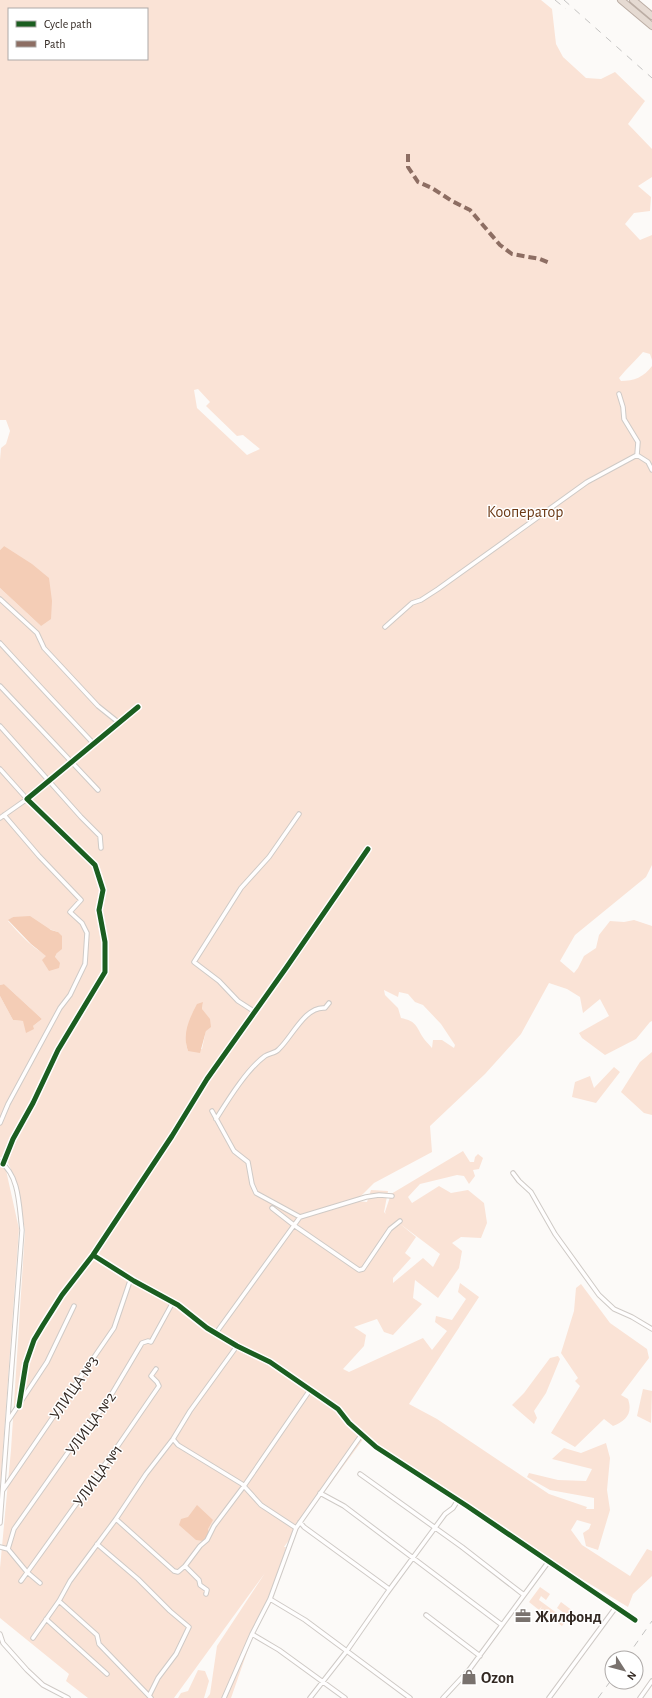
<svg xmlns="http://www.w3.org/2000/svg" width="652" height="1698" viewBox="0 0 652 1698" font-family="'Alegreya Sans',sans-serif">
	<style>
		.green { fill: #fae3d6; fill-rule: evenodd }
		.water { fill: #f4cdb6 }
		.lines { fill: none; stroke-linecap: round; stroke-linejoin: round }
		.street-casing { stroke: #cfcac6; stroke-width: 5.5 }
		.highway-casing { stroke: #bbada4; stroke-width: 8 }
		.street { stroke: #fffefe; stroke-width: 3.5 }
		.highway { stroke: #e5dad2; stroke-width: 6 }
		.rail { stroke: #c4c3c2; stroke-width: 1; stroke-dasharray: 7 7; stroke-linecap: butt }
		.quiet { stroke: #8d6e63; stroke-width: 4; stroke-dasharray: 8 4; stroke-linecap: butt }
		.cycleway-casing { stroke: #fff; stroke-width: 8 }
		.cycleway { stroke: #1b5e20; stroke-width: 5 }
		.labels { text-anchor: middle; stroke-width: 3; stroke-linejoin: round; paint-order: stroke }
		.park-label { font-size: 16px; fill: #6b3915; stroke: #fff }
		.street-label { font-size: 16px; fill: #332923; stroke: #fff }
		.poi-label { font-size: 16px; font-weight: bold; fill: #332923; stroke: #fff; text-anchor: start }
	</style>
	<rect width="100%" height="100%" fill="#fcfaf8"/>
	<path class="green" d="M0,0H541L552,9L556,44L563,57L586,78L601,79L615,72L645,101L628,124L652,149C652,159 652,168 652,177L638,186L651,197L650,211L634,213L625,224L640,240L652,235V360L650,354L643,352C635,361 627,368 619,378L621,381C634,381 644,377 652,366V865L646,877L575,935L560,961L574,973L578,968L584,956L596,948L599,935L610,921L624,922L634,920L652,926V1021L650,1022L636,1039L605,1055L582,1038L579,1033L609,1016L600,999L583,1013L580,997L567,989L549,983L521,1034L485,1074L430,1126L432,1152L374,1183L356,1201L367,1202L371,1190L388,1191L384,1212L386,1214L385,1212L391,1194L463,1151L470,1162H474L475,1157L478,1154L483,1158L479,1169L473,1170L475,1176L469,1184L464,1176L457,1175L420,1184L408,1197L412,1203L439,1186L451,1193L468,1190L484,1203L487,1223L481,1238L461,1237L452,1243L462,1251L459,1268L438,1298L415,1280L413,1298L422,1304L393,1335L384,1332L377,1319L354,1327L366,1335L364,1346L343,1369L349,1372L423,1338L432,1350L447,1331L435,1322L436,1316L452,1320L466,1299L458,1292L460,1283L479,1297L409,1404L437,1419L549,1494L587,1507L586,1509H594V1498L550,1490L527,1477L529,1473L558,1480L586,1481L592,1469L552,1459L564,1448L581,1453L606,1443L610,1458L607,1490L610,1510L598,1550L586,1546L583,1533L589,1529L591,1524L577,1520L571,1530L582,1545L630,1576L647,1549L652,1551V1576L633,1594L628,1607L557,1564L469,1505L364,1438L284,1547H286L270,1605L253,1635L231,1698H207L210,1694L217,1646L265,1573L174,1698H88L66,1681L69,1674L0,1618V1568L11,1450L25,1231L18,1187L7,1160L0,1157V996L13,1020L23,1021L33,1026L42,1019L4,984L0,985V588L41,626L4,546L0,550V460L1,448L6,444L10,431L6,420H0ZM9,9H147V59H9ZM198,389L210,402L206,406L237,436L243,435L260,449L247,455L197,408L194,390ZM13,917L58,932L57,953L55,957C36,954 20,934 8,921ZM384,990L398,997L399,992L408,994L415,1002L423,1005L441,1024L455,1045L454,1048L442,1040H433L432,1048C429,1044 425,1041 422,1036C416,1025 415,1021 401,1018L398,1008L385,995ZM203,1002L202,1009L206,1030L202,1049L188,1051C181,1033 194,1018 203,1002ZM399,1223L440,1254L433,1267L423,1258L393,1283V1278L411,1258L405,1253L416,1237Z
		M652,1052V1115L644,1113L621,1092L640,1062Z
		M614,1067L620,1072L596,1103L572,1097L575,1082L590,1076L594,1088Z
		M0,1165L6,1170L19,1229L0,1489Z
		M581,1284L610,1323L647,1349L649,1358L621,1395L628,1399C633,1413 626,1421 613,1426L604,1419L575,1447L551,1433L580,1386L575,1381L578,1378L561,1353L574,1311L576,1288Z
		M558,1356L560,1359L546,1393L534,1411L537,1418L534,1424L512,1405L524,1393L550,1358Z
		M643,1389L652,1391L651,1423L637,1416Z
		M540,1587L550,1594L546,1600L541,1596L539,1600L554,1611L549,1617L540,1610L542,1606L539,1610L529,1602Z
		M561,1602L573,1611L562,1626L550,1617L554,1611L561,1616L564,1613L557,1608Z
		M198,1670L205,1671L209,1681L204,1698H178L181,1693L188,1691Z"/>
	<path class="water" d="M4,546L32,564L49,578L52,601L51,619L41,626L0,588V550Z
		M30,916L51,930L58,932L62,936V949L57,953L55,957L60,963L59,968L49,971L42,960L46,956L31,944L8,920L13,917Z
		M4,984L42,1019L33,1026L34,1029L26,1033L23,1021L13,1020L0,996V985Z
		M203,1002L202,1009L210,1019L211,1027L206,1031L200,1053L188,1051C182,1034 189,1019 197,1004Z
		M197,1505L213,1520L208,1529L209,1534L203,1541L196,1540L179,1525L181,1519L188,1517Z"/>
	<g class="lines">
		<defs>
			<path id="street" d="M619,394L623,407L624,419L638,442L637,455L648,462L652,470
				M0,599L37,633L44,648L98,706L118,722
				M385,627L412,603L421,600L438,589L587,482L637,455
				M0,643C31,677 62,710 93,743
				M0,686L98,790
				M0,726L81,817L100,836L101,848
				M0,769L27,799L0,818
				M255,1012L238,1001L219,981L194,962L241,888L269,857L299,814
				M212,1111L234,1151L248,1162L252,1184L256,1193L300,1217L366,1197L379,1195L392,1196
				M216,1119C228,1100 247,1069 265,1056C270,1053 276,1053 279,1049C292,1037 305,1006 325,1008L329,1003
				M0,1123L8,1104L60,1008L70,995L85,964L87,933L82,923L70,912L81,900L39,856L4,815
				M0,1162C20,1175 19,1208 22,1230L0,1523
				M3,1164L13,1139L33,1103L58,1050L105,972V942L99,910L103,890L95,865L27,799L138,707
				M513,1173L519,1181L531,1192L555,1234L599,1295L614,1309L632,1317L652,1329
				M272,1208L295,1226L359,1270L363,1269L390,1229L400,1221
				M93,1255L134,1281L178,1305L207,1328L237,1346L270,1362L338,1409L349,1423L376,1447L467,1506L635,1620
				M216,1333L300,1217
				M19,1406L26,1363L34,1340L43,1325L62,1295L93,1255L172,1136L207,1079L286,968L368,849
				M8,1421L47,1362L74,1306
				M173,1439L178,1445L242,1484L261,1505L296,1528
				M360,1474L462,1547L524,1595
				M3,1490L114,1328L131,1278
				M320,1493L344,1506L502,1625
				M116,1519L174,1571L178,1572L185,1566L199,1580L200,1585L207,1590L206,1594
				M300,1522L304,1527L389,1589
				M97,1544L138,1579L170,1611L189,1627L176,1654L158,1678L149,1696
				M0,1547L8,1549L27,1572L40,1583
				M8,1549L14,1529L88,1424L104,1407L142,1343L148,1341L151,1342L173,1302
				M185,1566L200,1546L207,1540L214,1526L244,1486L310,1390
				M21,1581L115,1450L159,1386L157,1382L151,1376L156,1369
				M270,1599L305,1620L410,1698
				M59,1601L97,1635L99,1644L151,1698
				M426,1615L480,1656
				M46,1619L107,1674
				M0,1634L3,1643L27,1670L43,1685L68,1698
				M252,1634L279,1650L345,1698
				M33,1638L59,1601L70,1581L116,1519L146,1474L173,1439L190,1411L237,1346
				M224,1698L252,1634L270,1599L296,1528L362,1434
				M310,1698L346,1652L387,1593L445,1514L453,1508L458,1500
				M443,1698L469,1670L549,1561
				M549,1698L616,1607
				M640,1698L652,1681"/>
			<path id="highway" d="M621,0L652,26
				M633,0L652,16"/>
		</defs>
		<use href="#street" class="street-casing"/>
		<use href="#highway" class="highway-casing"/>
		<use href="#street" class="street"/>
		<use href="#highway" class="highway"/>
		<path class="rail" d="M555,0L566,9
			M564,0L652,78
			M626,1658L652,1621
			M598,1698L612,1679"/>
		<path class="quiet" d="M408,154V167L418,182L432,188L452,201L470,210L500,245L512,254L540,259L550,263"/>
		<defs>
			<path id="cycleway" d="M3,1164L13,1139L33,1103L58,1050L105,972V942L99,910L103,890L95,865L27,799L138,707
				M93,1255L134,1281L178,1305L207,1328L237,1346L270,1362L338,1409L349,1423L376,1447L467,1506L635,1620
				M19,1406L26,1363L34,1340L43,1325L62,1295L93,1255L172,1136L207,1079L286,968L368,849"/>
		</defs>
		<use href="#cycleway" class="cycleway-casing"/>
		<use href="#cycleway" class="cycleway"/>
	</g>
	<defs>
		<symbol id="office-bare" viewBox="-9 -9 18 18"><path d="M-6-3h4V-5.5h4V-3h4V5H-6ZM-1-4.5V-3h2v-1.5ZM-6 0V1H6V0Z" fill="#79726e" stroke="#fff" stroke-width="2.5" paint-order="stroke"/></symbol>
		<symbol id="shop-bare" viewBox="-9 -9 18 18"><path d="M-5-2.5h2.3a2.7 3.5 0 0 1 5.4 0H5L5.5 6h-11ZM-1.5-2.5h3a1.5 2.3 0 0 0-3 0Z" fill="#79726e" stroke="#fff" stroke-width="2.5" paint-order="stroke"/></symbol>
	</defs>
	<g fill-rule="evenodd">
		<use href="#office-bare" x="512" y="1605" width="22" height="22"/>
		<use href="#shop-bare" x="458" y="1666" width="22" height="22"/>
	</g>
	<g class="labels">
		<g class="park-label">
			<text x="525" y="517">Кооператор</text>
		</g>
		<g class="street-label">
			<text transform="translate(73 1387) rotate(-56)" y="6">УЛИЦА №3</text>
			<text transform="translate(90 1423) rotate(-54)" y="6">УЛИЦА №2</text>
			<text transform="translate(97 1475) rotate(-54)" y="6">УЛИЦА №1</text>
		</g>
		<g class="poi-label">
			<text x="535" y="1622">Жилфонд</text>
			<text x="481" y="1683">Ozon</text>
		</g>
	</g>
	<rect x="8" y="8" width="140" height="52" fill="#ffffff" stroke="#ada9a7"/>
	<rect x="16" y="21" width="20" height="6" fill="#1b5e20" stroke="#ada9a7"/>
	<text x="44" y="28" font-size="12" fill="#332923">Cycle path</text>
	<rect x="16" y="41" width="20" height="6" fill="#8d6e63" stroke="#ada9a7"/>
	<text x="44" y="48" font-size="12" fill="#332923">Path</text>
	<g transform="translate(624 1670) rotate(126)"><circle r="19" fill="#ffffff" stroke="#ada9a7"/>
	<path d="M0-3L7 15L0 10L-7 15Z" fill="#79726e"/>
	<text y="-6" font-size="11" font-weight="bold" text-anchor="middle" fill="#332923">N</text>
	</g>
</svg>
